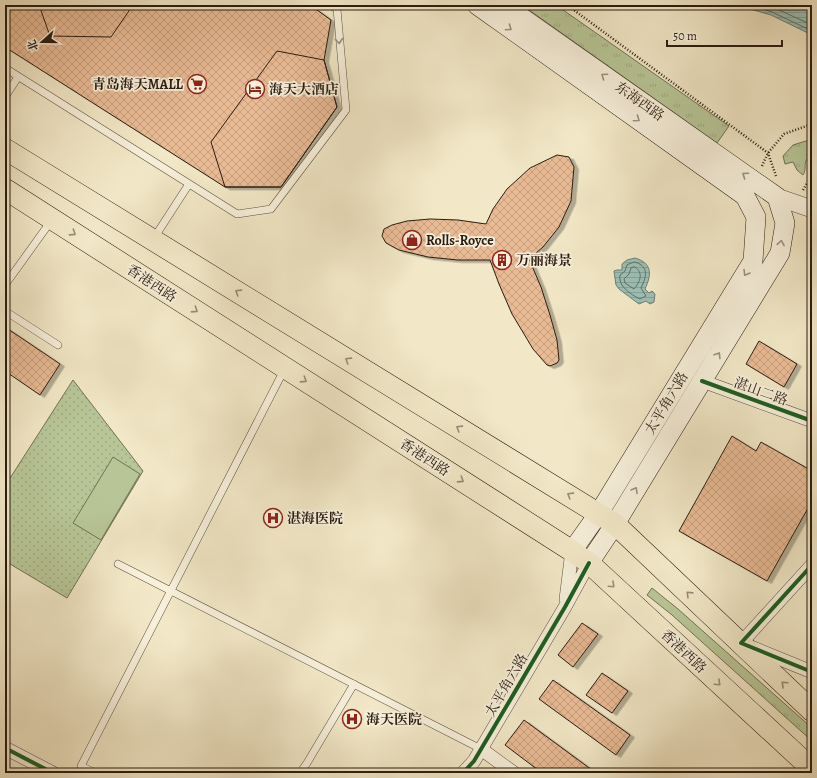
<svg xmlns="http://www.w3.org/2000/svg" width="817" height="778" viewBox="0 0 817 778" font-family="Alegreya,'Noto Serif SC',serif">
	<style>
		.grass { fill: url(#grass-tufts); stroke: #717154 }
		.park { fill: url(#park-dots); stroke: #717154 }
		.garden { fill: #b8c697; stroke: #717154 }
		.water { fill: url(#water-rules); stroke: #6e7e74 }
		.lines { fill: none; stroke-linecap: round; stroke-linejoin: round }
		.shore { stroke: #626e64; stroke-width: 1 }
		.building { fill: url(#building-cross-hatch); stroke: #2a1c12; filter: url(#shadow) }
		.service-casing { stroke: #5c4f3f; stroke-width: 8 }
		.minor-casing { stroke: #5c4f3f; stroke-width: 14 }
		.tertiary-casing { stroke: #5c4f3f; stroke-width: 18 }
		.secondary-casing { stroke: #2a1c12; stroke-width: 20 }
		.primary-casing { stroke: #2a1c12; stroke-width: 22 }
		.path { stroke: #2a1c12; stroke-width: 2.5; stroke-dasharray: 1 2; stroke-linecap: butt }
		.service { stroke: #f7f0db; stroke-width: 7 }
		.minor { stroke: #f7f0db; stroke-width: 13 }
		.tertiary { stroke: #f7f0db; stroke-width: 17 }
		.secondary { stroke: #f7f0db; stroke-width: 19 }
		.primary { stroke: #f2e8c7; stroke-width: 21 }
		.cycleway-casing { stroke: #f7f0db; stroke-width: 6 }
		.cycleway { stroke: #1b5e20; stroke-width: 4 }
		.oneway { stroke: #9b9181 }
		.oneway2 { stroke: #988c76 }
		.labels { text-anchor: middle; stroke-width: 3.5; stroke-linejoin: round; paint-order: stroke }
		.poi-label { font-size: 14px; font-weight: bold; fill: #2a1c12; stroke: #f7f0db; text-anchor: start }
		.street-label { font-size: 14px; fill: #2a1c12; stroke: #f7f0db }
	</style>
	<defs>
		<pattern id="grass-tufts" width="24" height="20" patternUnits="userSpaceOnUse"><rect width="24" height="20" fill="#b8c697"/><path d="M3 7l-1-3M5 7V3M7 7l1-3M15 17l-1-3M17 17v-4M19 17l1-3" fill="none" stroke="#9eaa81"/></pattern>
		<pattern id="park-dots" width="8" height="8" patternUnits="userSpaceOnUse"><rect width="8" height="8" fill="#b8c697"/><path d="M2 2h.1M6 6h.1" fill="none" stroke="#9eaa81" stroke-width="1.8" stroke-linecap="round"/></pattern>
		<pattern id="water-rules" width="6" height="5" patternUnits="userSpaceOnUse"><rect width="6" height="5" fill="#9bc0b6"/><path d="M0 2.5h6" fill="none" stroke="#86a49b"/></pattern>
		<pattern id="building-cross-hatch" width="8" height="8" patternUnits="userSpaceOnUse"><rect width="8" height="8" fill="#e9bb95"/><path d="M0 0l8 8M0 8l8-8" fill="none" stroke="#c8a07f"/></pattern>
		<filter id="shadow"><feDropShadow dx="4.5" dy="2.5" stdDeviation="0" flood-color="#0004"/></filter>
	</defs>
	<rect width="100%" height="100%" fill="#f2e8c7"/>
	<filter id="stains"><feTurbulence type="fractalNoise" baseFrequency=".005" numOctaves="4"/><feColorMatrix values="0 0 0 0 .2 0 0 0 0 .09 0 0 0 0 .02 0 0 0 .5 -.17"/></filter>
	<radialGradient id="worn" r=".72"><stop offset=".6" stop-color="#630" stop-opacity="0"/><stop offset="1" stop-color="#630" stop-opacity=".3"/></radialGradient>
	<path class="grass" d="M522,5H556L729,126L717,143Z
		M806,141H812V154C801,162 808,167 803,175L797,170L793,162L785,164L783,156L793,145Z
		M652,588L678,609L812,728V741L672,615L647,595Z"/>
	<path class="park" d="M73,380L143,471L67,598L5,561V486Z"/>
	<path class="garden" d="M113,457L140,474L101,540L73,523Z"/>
	<path class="water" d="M736,5H812V35L771,15Z
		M635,258C652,263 652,274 645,289L649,293L652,291L655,294L654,302L650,304L646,301L639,304L619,289L616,285L614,271L617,270H622V264L627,260Z"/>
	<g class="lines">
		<path class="shore" d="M750,5L772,12L812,31
			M768,5L812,25
			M635,262C650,267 646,277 641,288L646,296L640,299C630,294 618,286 620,275L625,271L627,265Z
			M635,267C644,273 640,282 634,289L625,283L624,279L629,274L631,268Z"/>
	</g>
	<path class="building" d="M10,5H310L331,20L324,60L337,107L281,187H225L5,47V14Z
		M39,5H133L111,37L50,36Z
		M277,51L324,60L337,107L281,187H225L211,142Z
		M557,155L569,157L574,167L571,201L559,227L543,247L529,259L541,287L550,315L557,340L559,360L557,363L550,366L547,365L533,349L512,314L499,284L490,260H458L428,257L399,250L386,243L382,236L384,229L392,225L407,221L430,219L458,220L486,224L493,209L507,189L530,168Z
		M5,327L60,364L40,395L5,371Z
		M759,341L797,364L784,387L746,364Z
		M732,436L756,451L761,442L812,471V501L767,581L679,531Z
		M582,623L598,634L573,667L558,655Z
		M602,673L628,691L612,713L586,695Z
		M553,680L630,735L616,755L539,699Z
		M524,720L596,773H542L505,745Z"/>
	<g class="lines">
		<defs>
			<path id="service" d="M5,68L237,214L271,209L346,110L337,9L330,5
				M5,97L18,77
				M154,238L189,184
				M5,285L51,221
				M5,311L58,345
				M118,564L481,749
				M95,773L81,766L284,370
				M300,773L307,763L354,684"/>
			<path id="minor" d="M702,381L812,421
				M812,565L741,643L812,672
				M566,599L572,551
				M5,748L53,773
				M481,749L514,773
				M463,773L474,761L565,607L589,563"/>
			<path id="tertiary" d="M777,197L812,209"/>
			<path id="secondary" d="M477,5L745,196L756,217L753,261L599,513L572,551
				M504,5L777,197L785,223L780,253L615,524L589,563"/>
			<path id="primary" d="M5,149L615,524L812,711
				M5,189L572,551L589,563L812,769"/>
		</defs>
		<use href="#service" class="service-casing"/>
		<use href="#minor" class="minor-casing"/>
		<use href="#tertiary" class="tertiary-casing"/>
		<use href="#secondary" class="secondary-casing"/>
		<use href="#primary" class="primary-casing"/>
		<path class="path" d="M567,5L768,153L776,176
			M762,166L768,153L784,134L812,124
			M803,190L812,175"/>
		<use href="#service" class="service"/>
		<use href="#minor" class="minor"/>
		<use href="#tertiary" class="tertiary"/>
		<use href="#secondary" class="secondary"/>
		<use href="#primary" class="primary"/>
		<defs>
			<path id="cycleway" d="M702,381L812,421
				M812,565L741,643L812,672
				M5,748L53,773
				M463,773L474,761L565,607L589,563"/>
		</defs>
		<use href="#cycleway" class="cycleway-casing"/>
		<use href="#cycleway" class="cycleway"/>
	</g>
	<defs><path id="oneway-chevron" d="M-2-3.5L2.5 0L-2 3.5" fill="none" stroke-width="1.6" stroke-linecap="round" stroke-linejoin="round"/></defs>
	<g class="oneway">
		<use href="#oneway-chevron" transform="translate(509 28) rotate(35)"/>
		<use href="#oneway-chevron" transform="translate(339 41) rotate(85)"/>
		<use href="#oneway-chevron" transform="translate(604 76) rotate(-145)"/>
		<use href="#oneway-chevron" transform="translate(637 119) rotate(35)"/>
		<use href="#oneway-chevron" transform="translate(745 175) rotate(-145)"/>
		<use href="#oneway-chevron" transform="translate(781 243) rotate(-81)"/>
		<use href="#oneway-chevron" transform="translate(746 273) rotate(121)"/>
		<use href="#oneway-chevron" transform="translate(718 355) rotate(-58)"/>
		<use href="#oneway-chevron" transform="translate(635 490) rotate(-59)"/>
	</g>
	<g class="oneway2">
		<use href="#oneway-chevron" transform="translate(73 233) rotate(33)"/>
		<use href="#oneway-chevron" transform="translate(238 292) rotate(-148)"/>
		<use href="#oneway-chevron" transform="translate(195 310) rotate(33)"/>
		<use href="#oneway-chevron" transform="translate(348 360) rotate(-148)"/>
		<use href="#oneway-chevron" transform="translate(304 380) rotate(33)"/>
		<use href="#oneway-chevron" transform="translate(459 428) rotate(-148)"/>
		<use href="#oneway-chevron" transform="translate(461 480) rotate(33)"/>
		<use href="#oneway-chevron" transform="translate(570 495) rotate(-148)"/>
		<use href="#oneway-chevron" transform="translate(612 585) rotate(43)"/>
		<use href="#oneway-chevron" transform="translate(689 594) rotate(-136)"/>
		<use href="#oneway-chevron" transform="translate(718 683) rotate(43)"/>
		<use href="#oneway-chevron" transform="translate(784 684) rotate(-137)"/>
	</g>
	<defs>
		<symbol id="supermarket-ring" viewBox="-11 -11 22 22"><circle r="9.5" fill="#f7f0db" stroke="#8f2418" stroke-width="1.5"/><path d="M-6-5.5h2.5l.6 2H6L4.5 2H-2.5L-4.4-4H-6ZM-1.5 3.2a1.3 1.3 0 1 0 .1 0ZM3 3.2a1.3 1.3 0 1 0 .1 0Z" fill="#8f2418"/></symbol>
		<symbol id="hotel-ring" viewBox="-11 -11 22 22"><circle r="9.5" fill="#f7f0db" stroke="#8f2418" stroke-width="1.5"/><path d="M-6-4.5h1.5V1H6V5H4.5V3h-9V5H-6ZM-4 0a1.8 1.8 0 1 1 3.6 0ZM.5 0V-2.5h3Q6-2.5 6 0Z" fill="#8f2418"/></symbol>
		<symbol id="shop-ring" viewBox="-11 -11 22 22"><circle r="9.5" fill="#f7f0db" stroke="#8f2418" stroke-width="1.5"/><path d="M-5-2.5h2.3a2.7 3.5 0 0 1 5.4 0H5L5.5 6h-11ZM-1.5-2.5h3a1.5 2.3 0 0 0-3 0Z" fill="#8f2418"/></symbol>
		<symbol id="building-ring" viewBox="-11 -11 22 22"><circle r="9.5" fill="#f7f0db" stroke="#8f2418" stroke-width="1.5"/><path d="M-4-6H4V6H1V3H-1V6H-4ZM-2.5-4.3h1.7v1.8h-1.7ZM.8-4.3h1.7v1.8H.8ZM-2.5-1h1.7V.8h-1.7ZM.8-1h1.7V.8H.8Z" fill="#8f2418"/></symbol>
		<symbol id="hospital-ring" viewBox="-11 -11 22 22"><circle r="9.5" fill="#f7f0db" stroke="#8f2418" stroke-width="1.5"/><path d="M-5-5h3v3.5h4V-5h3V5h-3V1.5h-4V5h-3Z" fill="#8f2418"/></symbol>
	</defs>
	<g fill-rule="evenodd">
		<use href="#supermarket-ring" x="186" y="73" width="22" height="22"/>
		<use href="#hotel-ring" x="244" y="78" width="22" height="22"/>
		<use href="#shop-ring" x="401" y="229" width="22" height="22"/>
		<use href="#building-ring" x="491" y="249" width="22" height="22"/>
		<use href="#hospital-ring" x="262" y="507" width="22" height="22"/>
		<use href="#hospital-ring" x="341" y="708" width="22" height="22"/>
	</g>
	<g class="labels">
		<g class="poi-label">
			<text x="183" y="89" text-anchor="end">青岛海天MALL</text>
			<text x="269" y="94">海天大酒店</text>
			<text x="426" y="245">Rolls-Royce</text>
			<text x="516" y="265">万丽海景</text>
			<text x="287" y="523">湛海医院</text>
			<text x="366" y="724">海天医院</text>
		</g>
		<g class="street-label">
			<text transform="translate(640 101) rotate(35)" y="5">东海西路</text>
			<text transform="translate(152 283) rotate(33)" y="5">香港西路</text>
			<text transform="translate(761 391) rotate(20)" y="5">湛山二路</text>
			<text transform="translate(666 403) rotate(-59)" y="5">太平角六路</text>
			<text transform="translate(425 457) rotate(33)" y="5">香港西路</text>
			<text transform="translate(684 651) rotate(43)" y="5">香港西路</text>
			<text transform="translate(506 685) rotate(-60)" y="5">太平角六路</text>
		</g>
	</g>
	<rect width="817" height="778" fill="none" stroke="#f2e8c7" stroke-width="20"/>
	<rect x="6" y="6" width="805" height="766" fill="none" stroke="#2a1c12" stroke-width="2"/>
	<rect x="10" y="10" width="797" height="758" fill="none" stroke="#2a1c12"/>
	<g transform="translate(42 42) rotate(249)" stroke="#f7f0db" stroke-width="3" paint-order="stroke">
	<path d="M0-3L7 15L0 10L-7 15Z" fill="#2a1c12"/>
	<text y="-6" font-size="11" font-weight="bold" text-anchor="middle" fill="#2a1c12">北</text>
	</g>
	<path d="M667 40v6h115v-6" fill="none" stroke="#2a1c12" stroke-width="2"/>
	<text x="673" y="40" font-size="12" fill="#2a1c12" stroke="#f7f0db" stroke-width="3" paint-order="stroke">50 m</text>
	<rect width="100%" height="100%" filter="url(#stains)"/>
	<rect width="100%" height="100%" fill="url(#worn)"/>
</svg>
